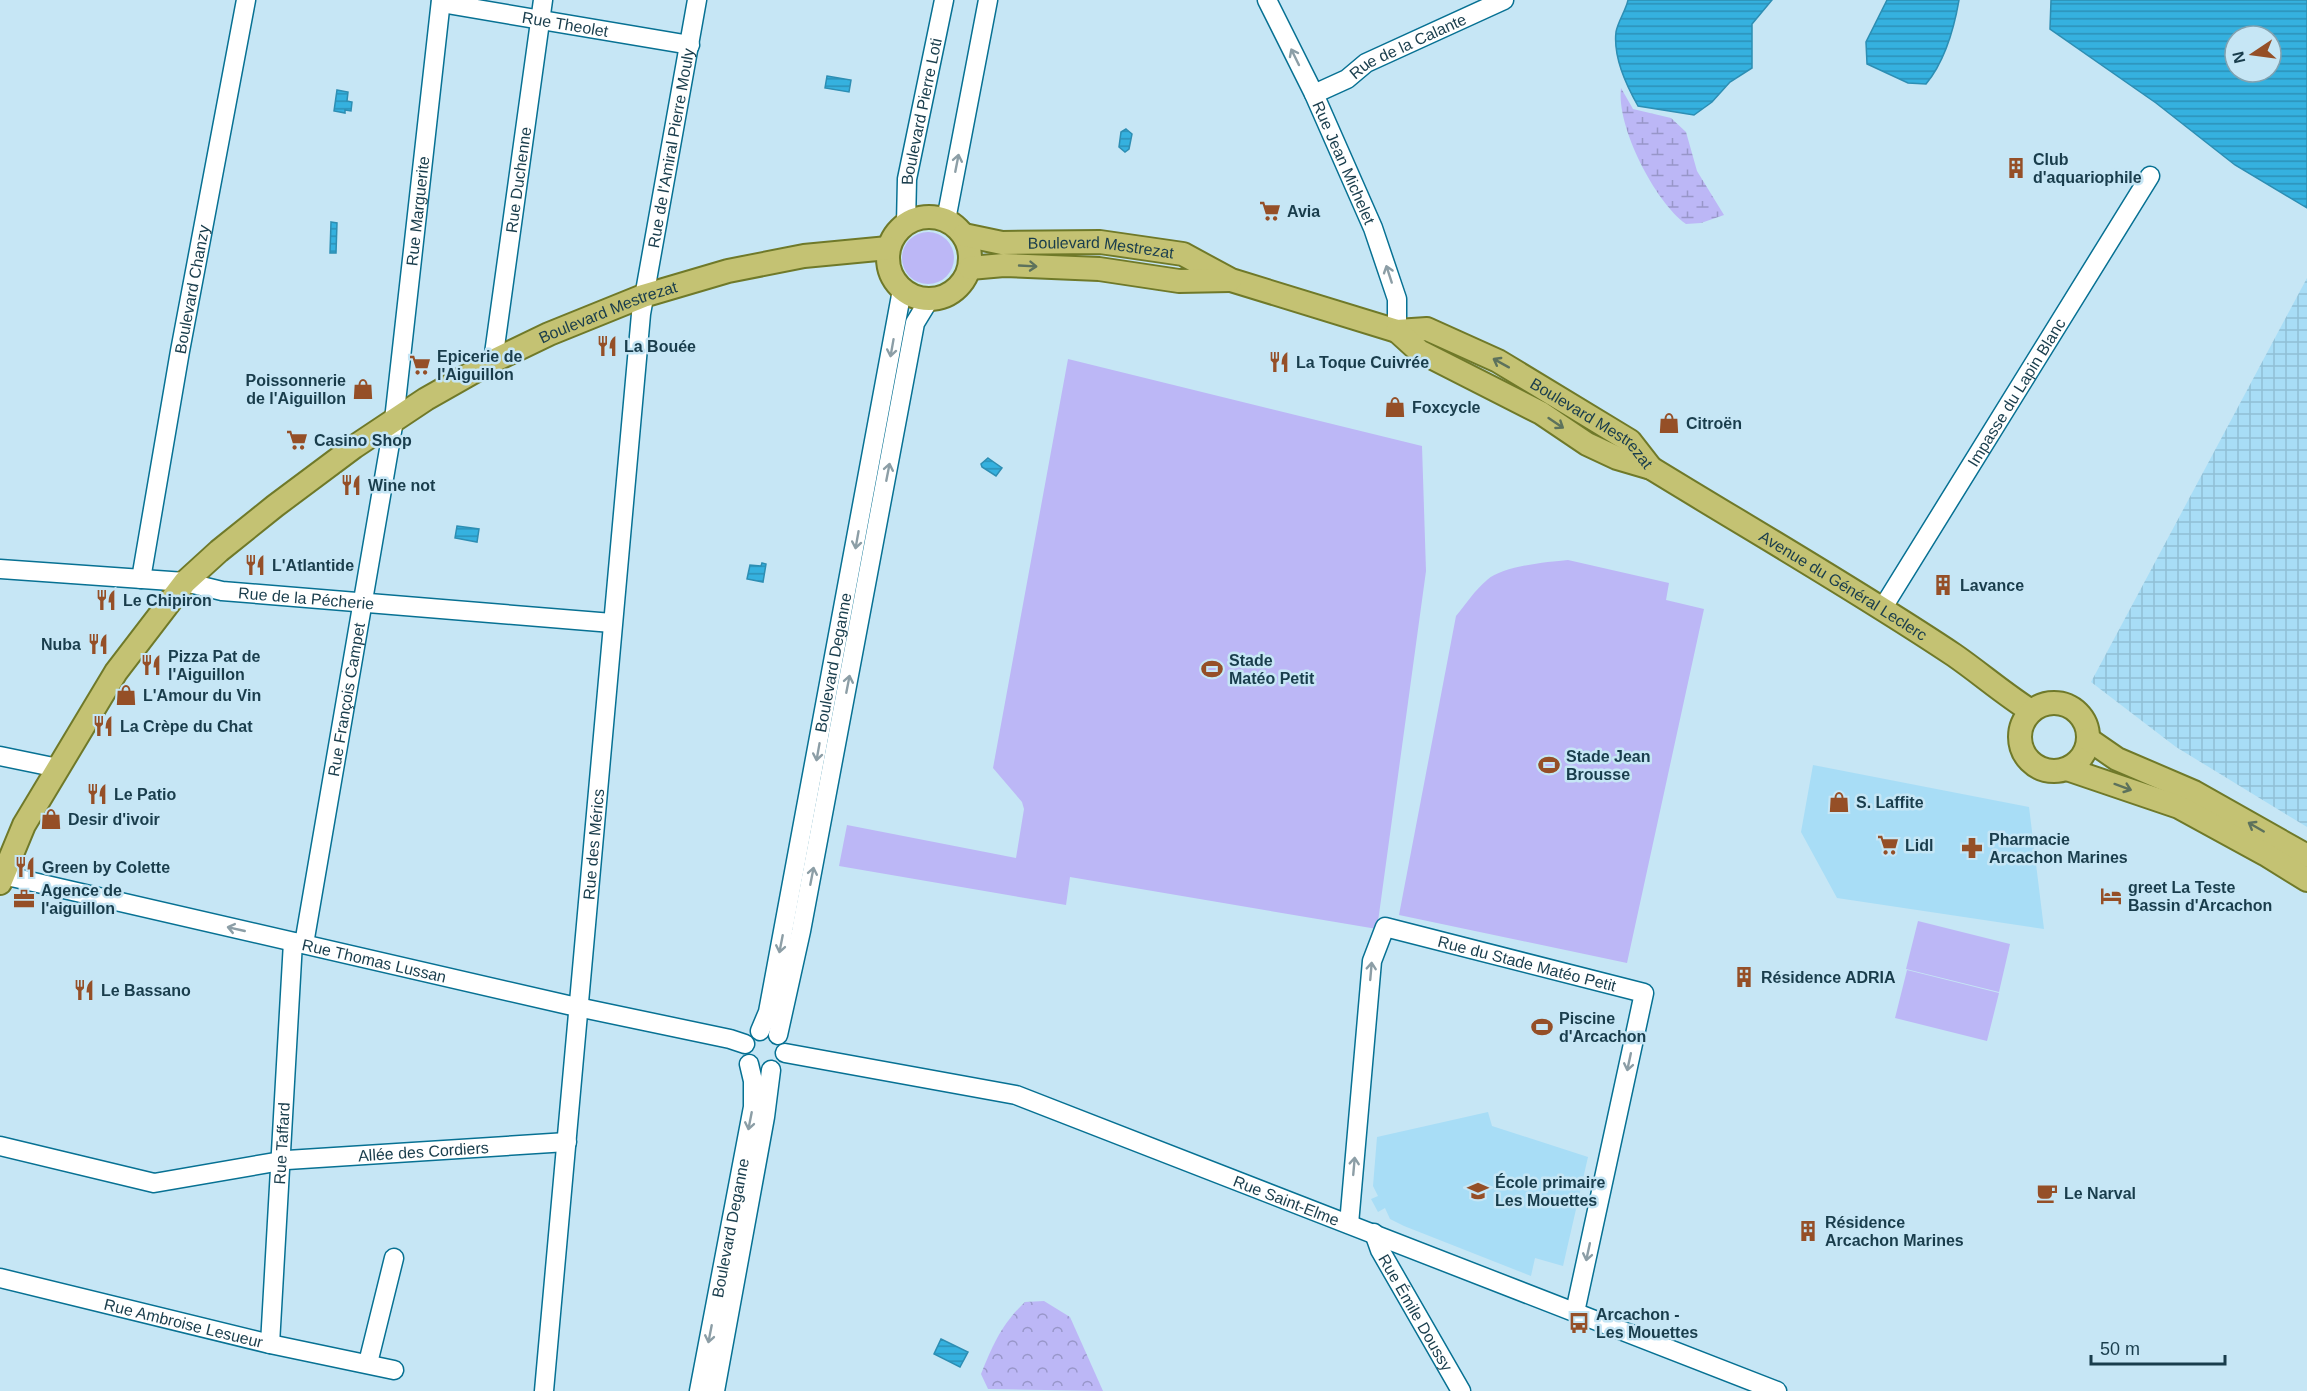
<svg xmlns="http://www.w3.org/2000/svg" width="2307" height="1391" viewBox="0 0 2307 1391" font-family="Helvetica,sans-serif">
	<style>
		.built { fill: #a8ddf6 }
		.industrial { fill: url(#industrial-grid) }
		.forest { fill: url(#forest-crowns) }
		.wetland { fill: url(#wetland-marsh) }
		.garden { fill: #bcb7f6 }
		.water { fill: url(#water-rules); stroke: #2d8eb3; stroke-width: 1.5; fill-rule: evenodd }
		.lines { fill: none; stroke-linecap: round; stroke-linejoin: round }
		.minor-casing { stroke: #077193; stroke-width: 21 }
		.major-casing { stroke: #6f7929; stroke-width: 26 }
		.minor { stroke: #fff; stroke-width: 18 }
		.major { stroke: #c4c273; stroke-width: 22 }
		.oneway { stroke: #8c9ea6 }
		.oneway2 { stroke: #5d725c }
		.labels { text-anchor: middle; stroke-width: 5; stroke-linejoin: round; paint-order: stroke }
		.street-label { font-size: 16px; fill: #193d4c; stroke: #c6e6f5 }
		.poi-label { font-size: 16px; font-weight: bold; fill: #193d4c; stroke: #c6e6f5; text-anchor: start }
	</style>
	<defs>
		<pattern id="industrial-grid" width="8" height="8" patternUnits="userSpaceOnUse" patternTransform="scale(1.5)"><rect width="8" height="8" fill="#a8ddf6"/><path d="M0 4h8M4 0v8" fill="none" stroke="#90bfd5"/></pattern>
		<pattern id="forest-crowns" width="20" height="18" patternUnits="userSpaceOnUse" patternTransform="scale(1.5)"><rect width="20" height="18" fill="#bcb7f6"/><path d="M2 6a3 3 0 1 1 6 0M12 15a3 3 0 1 1 6 0" fill="none" stroke="#9896c9"/></pattern>
		<pattern id="wetland-marsh" width="20" height="14" patternUnits="userSpaceOnUse" patternTransform="scale(1.5)"><rect width="20" height="14" fill="#bcb7f6"/><path d="M1 5h8M5 5V1M11 12h8M15 12V8" fill="none" stroke="#9896c9"/></pattern>
		<pattern id="water-rules" width="6" height="5" patternUnits="userSpaceOnUse" patternTransform="scale(1.5)"><rect width="6" height="5" fill="#35b1df"/><path d="M0 2.5h6" fill="none" stroke="#2c91b7"/></pattern>
	</defs>
	<rect width="100%" height="100%" fill="#c6e6f5"/>
	<path class="built" d="M1813,765L2029,807L2044,929L1837,898L1801,832Z
		M1488,1112L1492,1126L1588,1157L1563,1266L1535,1258L1531,1276L1404,1226L1390,1219L1385,1208L1378,1212L1371,1199L1378,1196L1373,1186L1377,1137Z"/>
	<path class="industrial" d="M2307,278V827L2176,747L2091,682Z"/>
	<path class="forest" d="M1044,1301L1070,1317L1103,1391L988,1389L981,1374C993,1344 1002,1324 1025,1302Z"/>
	<path class="wetland" d="M1621,88L1633,109L1671,118L1686,132L1697,171L1724,215L1701,223L1686,224C1655,202 1616,126 1621,88Z"/>
	<path class="garden" d="M902 258a26 26 0 1 1 52 0a26 26 0 1 1-52 0Z
		M1068,359L1422,446L1426,571L1377,929L1070,877L1066,905L839,866L847,825L1016,858L1024,809L1022,802L993,768Z
		M1568,560L1669,583L1666,600L1704,609L1627,963L1399,915L1456,616C1466,604 1475,590 1487,580C1503,566 1546,562 1568,560Z
		M1918,921L2010,944L1999,992L1906,969Z
		M1907,970L1999,993L1987,1041L1895,1018Z"/>
	<path class="water" d="M1628,0H1772L1752,24V68L1730,82L1712,102L1694,115L1638,106C1626,85 1613,57 1616,32C1618,21 1626,10 1628,0Z
		M1887,0H1959C1954,29 1945,61 1926,84L1908,83L1867,64L1866,42Z
		M2051,0H2307V208L2235,165L2156,103L2050,29ZM2235,36H2271V72H2235Z
		M827,76L851,80L849,92L825,88Z
		M337,90L348,92L347,101L352,102L351,111L345,110V113L334,111Z
		M1126,129L1132,134L1129,149L1125,152L1119,147L1121,132Z
		M331,222L337,223L336,253H330Z
		M988,458L1002,468L996,476L982,467L981,464Z
		M457,526L479,529L477,542L455,538Z
		M762,563L766,564L763,582L747,579L750,565L761,566Z
		M941,1339L968,1352L960,1367L934,1354Z"/>
	<g class="lines">
		<defs>
			<g id="minor">
				<path id="s1" d="M1267,0L1314,94L1373,228L1397,299V331"/>
				<path id="s2" d="M441,3L690,45"/>
				<path id="s3" d="M1314,94L1347,79L1366,63L1504,0"/>
				<path d="M946,220L988,0"/>
				<path id="s4" d="M906,224L907,179L944,0"/>
				<path id="s5" d="M493,361L543,0"/>
				<path id="s6" d="M0,569L185,582L222,591L612,623"/>
				<path id="s7" d="M141,579L180,351L246,0"/>
				<path id="s8" d="M1882,609L2150,176"/>
				<path d="M0,756L58,768"/>
				<path id="s9" d="M3,875L568,1005L730,1039L745,1044"/>
				<path id="s10" d="M304,944L394,420L441,0"/>
				<path id="s11" d="M760,1031L768,1012L902,290"/>
				<path d="M778,1035L801,931L915,323L929,300"/>
				<path id="s12" d="M785,1053L1016,1095L1777,1391"/>
				<path id="s13" d="M0,1146L154,1183L287,1160L567,1142"/>
				<path id="s14" d="M1349,1224L1372,961L1385,927L1644,993L1575,1312"/>
				<path id="s15" d="M1374,1233L1380,1250L1461,1391"/>
				<path id="s16" d="M0,1278L270,1344L394,1370"/>
				<path id="s17" d="M270,1344L293,942"/>
				<path d="M368,1363L394,1258"/>
				<path id="s18" d="M544,1391L641,314L697,0"/>
				<path id="s19" d="M699,1391L753,1107V1081L749,1064"/>
				<path d="M715,1391L765,1117L771,1070"/>
			</g>
			<g id="major">
				<circle cx="929" cy="258" r="41"/>
				<path id="s20" d="M964,235L1002,243L1100,242L1183,254L1231,280L1397,331L1427,329L1498,361L1630,441L1651,468"/>
				<path d="M970,268L1004,265L1099,269L1179,281L1230,280"/>
				<path id="s21" d="M1397,331L1419,351L1541,413L1587,444L1617,458L1651,468C1752,530 1855,589 1954,655C1980,673 2004,694 2031,711"/>
				<circle cx="2054" cy="737" r="34"/>
				<path d="M2088,739L2117,759L2194,792L2307,856"/>
				<path d="M2067,769L2179,807L2265,854L2307,880"/>
				<path id="s22" d="M0,883L24,825L116,672L185,582L219,551L275,506L354,447L426,399L493,361L549,334L643,296L728,271L804,256L888,248"/>
			</g>
		</defs>
		<use href="#minor" class="minor-casing"/>
		<use href="#major" class="major-casing"/>
		<use href="#minor" class="minor"/>
		<use href="#major" class="major"/>
	</g>
	<defs><path id="oneway-shaft" d="M-6 0H5M1.5-3L5.5 0L1.5 3" fill="none" stroke-width="1.6" stroke-linecap="round" stroke-linejoin="round" transform="scale(1.5)"/></defs>
	<g class="oneway">
		<use href="#oneway-shaft" transform="translate(1295 57) rotate(-116)"/>
		<use href="#oneway-shaft" transform="translate(957 163) rotate(-79)"/>
		<use href="#oneway-shaft" transform="translate(1389 274) rotate(-108)"/>
		<use href="#oneway-shaft" transform="translate(892 348) rotate(100)"/>
		<use href="#oneway-shaft" transform="translate(888 472) rotate(-79)"/>
		<use href="#oneway-shaft" transform="translate(857 540) rotate(100)"/>
		<use href="#oneway-shaft" transform="translate(848 684) rotate(-79)"/>
		<use href="#oneway-shaft" transform="translate(818 752) rotate(100)"/>
		<use href="#oneway-shaft" transform="translate(812 876) rotate(-79)"/>
		<use href="#oneway-shaft" transform="translate(236 929) rotate(-167)"/>
		<use href="#oneway-shaft" transform="translate(781 944) rotate(101)"/>
		<use href="#oneway-shaft" transform="translate(1371 971) rotate(-85)"/>
		<use href="#oneway-shaft" transform="translate(1629 1062) rotate(102)"/>
		<use href="#oneway-shaft" transform="translate(750 1121) rotate(101)"/>
		<use href="#oneway-shaft" transform="translate(1354 1166) rotate(-85)"/>
		<use href="#oneway-shaft" transform="translate(1588 1252) rotate(102)"/>
		<use href="#oneway-shaft" transform="translate(710 1334) rotate(101)"/>
	</g>
	<g class="oneway2">
		<use href="#oneway-shaft" transform="translate(1028 266) rotate(3)"/>
		<use href="#oneway-shaft" transform="translate(1501 363) rotate(-151)"/>
		<use href="#oneway-shaft" transform="translate(1556 423) rotate(34)"/>
		<use href="#oneway-shaft" transform="translate(2123 787) rotate(20)"/>
		<use href="#oneway-shaft" transform="translate(2256 827) rotate(-150)"/>
	</g>
	<defs>
		<symbol id="building-bare" viewBox="-9 -9 18 18"><path d="M-4-6H4V6H1V3H-1V6H-4ZM-2.5-4.3h1.7v1.8h-1.7ZM.8-4.3h1.7v1.8H.8ZM-2.5-1h1.7V.8h-1.7ZM.8-1h1.7V.8H.8Z" fill="#954f27" stroke="#c6e6f5" stroke-width="2.5" paint-order="stroke"/></symbol>
		<symbol id="supermarket-bare" viewBox="-9 -9 18 18"><path d="M-6-5.5h2.5l.6 2H6L4.5 2H-2.5L-4.4-4H-6ZM-1.5 3.2a1.3 1.3 0 1 0 .1 0ZM3 3.2a1.3 1.3 0 1 0 .1 0Z" fill="#954f27" stroke="#c6e6f5" stroke-width="2.5" paint-order="stroke"/></symbol>
		<symbol id="restaurant-bare" viewBox="-9 -9 18 18"><path d="M-5-6h1v4h1v-4h1v4h1v-4h1v5L-1.5 .5V6h-2V.5L-5-1ZM5-6V6H3V1.5H1.5Q1.5-4 5-6Z" fill="#954f27" stroke="#c6e6f5" stroke-width="2.5" paint-order="stroke"/></symbol>
		<symbol id="shop-bare" viewBox="-9 -9 18 18"><path d="M-5-2.5h2.3a2.7 3.5 0 0 1 5.4 0H5L5.5 6h-11ZM-1.5-2.5h3a1.5 2.3 0 0 0-3 0Z" fill="#954f27" stroke="#c6e6f5" stroke-width="2.5" paint-order="stroke"/></symbol>
		<symbol id="stadium-bare" viewBox="-9 -9 18 18"><path d="M0-5a6.5 5 0 1 0 0 10a6.5 5 0 1 0 0-10ZM-3.5-1.8h7v3.6h-7Z" fill="#954f27" stroke="#c6e6f5" stroke-width="2.5" paint-order="stroke"/></symbol>
		<symbol id="pharmacy-bare" viewBox="-9 -9 18 18"><path d="M-2-6h4v4h4v4h-4v4h-4v-4h-4v-4h4Z" fill="#954f27" stroke="#c6e6f5" stroke-width="2.5" paint-order="stroke"/></symbol>
		<symbol id="hotel-bare" viewBox="-9 -9 18 18"><path d="M-6-4.5h1.5V1H6V5H4.5V3h-9V5H-6ZM-4 0a1.8 1.8 0 1 1 3.6 0ZM.5 0V-2.5h3Q6-2.5 6 0Z" fill="#954f27" stroke="#c6e6f5" stroke-width="2.5" paint-order="stroke"/></symbol>
		<symbol id="office-bare" viewBox="-9 -9 18 18"><path d="M-6-3h4V-5.5h4V-3h4V5H-6ZM-1-4.5V-3h2v-1.5ZM-6 0V1H6V0Z" fill="#954f27" stroke="#c6e6f5" stroke-width="2.5" paint-order="stroke"/></symbol>
		<symbol id="school-bare" viewBox="-9 -9 18 18"><path d="M0-5L7-2L0 1L-7-2ZM-4 1L0 2.5L4 1V4Q0 6-4 4Z" fill="#954f27" stroke="#c6e6f5" stroke-width="2.5" paint-order="stroke"/></symbol>
		<symbol id="cafe-bare" viewBox="-9 -9 18 18"><path d="M-5.5-4.5H6V0H3Q3 3.5 0 3.5H-2.5Q-5.5 3.5-5.5 0ZM3-3.2v2h1.7v-2ZM-6 4.5H4V6H-6Z" fill="#954f27" stroke="#c6e6f5" stroke-width="2.5" paint-order="stroke"/></symbol>
		<symbol id="bus-bare" viewBox="-9 -9 18 18"><path d="M-5-6H5V4H4V6H2V4H-2V6H-4V4H-5ZM-3.5-4V0h7V-4ZM-3.5 1.2v1.5H-2V1.2ZM2 1.2v1.5H3.5V1.2Z" fill="#954f27" stroke="#c6e6f5" stroke-width="2.5" paint-order="stroke"/></symbol>
	</defs>
	<g fill-rule="evenodd">
		<use href="#building-bare" x="2001" y="153" width="30" height="30"/>
		<use href="#supermarket-bare" x="1255" y="196" width="30" height="30"/>
		<use href="#restaurant-bare" x="592" y="331" width="30" height="30"/>
		<use href="#restaurant-bare" x="1264" y="347" width="30" height="30"/>
		<use href="#supermarket-bare" x="405" y="350" width="30" height="30"/>
		<use href="#shop-bare" x="348" y="374" width="30" height="30"/>
		<use href="#shop-bare" x="1380" y="392" width="30" height="30"/>
		<use href="#shop-bare" x="1654" y="408" width="30" height="30"/>
		<use href="#supermarket-bare" x="282" y="425" width="30" height="30"/>
		<use href="#restaurant-bare" x="336" y="470" width="30" height="30"/>
		<use href="#restaurant-bare" x="240" y="550" width="30" height="30"/>
		<use href="#building-bare" x="1928" y="570" width="30" height="30"/>
		<use href="#restaurant-bare" x="91" y="585" width="30" height="30"/>
		<use href="#restaurant-bare" x="83" y="629" width="30" height="30"/>
		<use href="#restaurant-bare" x="136" y="650" width="30" height="30"/>
		<use href="#stadium-bare" x="1197" y="654" width="30" height="30"/>
		<use href="#shop-bare" x="111" y="680" width="30" height="30"/>
		<use href="#restaurant-bare" x="88" y="711" width="30" height="30"/>
		<use href="#stadium-bare" x="1534" y="750" width="30" height="30"/>
		<use href="#restaurant-bare" x="82" y="779" width="30" height="30"/>
		<use href="#shop-bare" x="1824" y="787" width="30" height="30"/>
		<use href="#shop-bare" x="36" y="804" width="30" height="30"/>
		<use href="#supermarket-bare" x="1873" y="830" width="30" height="30"/>
		<use href="#pharmacy-bare" x="1957" y="833" width="30" height="30"/>
		<use href="#restaurant-bare" x="10" y="852" width="30" height="30"/>
		<use href="#hotel-bare" x="2096" y="881" width="30" height="30"/>
		<use href="#office-bare" x="9" y="884" width="30" height="30"/>
		<use href="#building-bare" x="1729" y="962" width="30" height="30"/>
		<use href="#restaurant-bare" x="69" y="975" width="30" height="30"/>
		<use href="#stadium-bare" x="1527" y="1012" width="30" height="30"/>
		<use href="#school-bare" x="1463" y="1176" width="30" height="30"/>
		<use href="#cafe-bare" x="2032" y="1178" width="30" height="30"/>
		<use href="#building-bare" x="1793" y="1216" width="30" height="30"/>
		<use href="#bus-bare" x="1564" y="1308" width="30" height="30"/>
	</g>
	<g class="labels">
		<g class="street-label">
			<text dy="6" stroke="none"><textPath href="#s2" startOffset="126">Rue Theolet</textPath></text>
			<text dy="6" stroke="none"><textPath href="#s3" startOffset="106">Rue de la Calante</textPath></text>
			<text dy="6" stroke="none"><textPath href="#s4" startOffset="114">Boulevard Pierre Loti</textPath></text>
			<text dy="6" stroke="none"><textPath href="#s18" startOffset="1250">Rue de l'Amiral Pierre Mouly</textPath></text>
			<text dy="6" stroke="none"><textPath href="#s1" startOffset="180">Rue Jean Michelet</textPath></text>
			<text dy="6" stroke="none"><textPath href="#s5" startOffset="183">Rue Duchenne</textPath></text>
			<text dy="6" stroke="none"><textPath href="#s10" startOffset="742">Rue Marguerite</textPath></text>
			<text dy="6" stroke="none"><textPath href="#s20" startOffset="138">Boulevard Mestrezat</textPath></text>
			<text dy="6" stroke="none"><textPath href="#s7" startOffset="294">Boulevard Chanzy</textPath></text>
			<text dy="6" stroke="none"><textPath href="#s22" startOffset="860">Boulevard Mestrezat</textPath></text>
			<text dy="6" stroke="none"><textPath href="#s8" startOffset="255">Impasse du Lapin Blanc</textPath></text>
			<text dy="6" stroke="none"><textPath href="#s20" startOffset="670">Boulevard Mestrezat</textPath></text>
			<text dy="6" stroke="none"><textPath href="#s21" startOffset="516">Avenue du Général Leclerc</textPath></text>
			<text dy="6" stroke="none"><textPath href="#s6" startOffset="308">Rue de la Pécherie</textPath></text>
			<text dy="6" stroke="none"><textPath href="#s11" startOffset="376">Boulevard Deganne</textPath></text>
			<text dy="6" stroke="none"><textPath href="#s10" startOffset="248">Rue François Campet</textPath></text>
			<text dy="6" stroke="none"><textPath href="#s18" startOffset="549">Rue des Mérics</textPath></text>
			<text dy="6" stroke="none"><textPath href="#s9" startOffset="381">Rue Thomas Lussan</textPath></text>
			<text dy="6" stroke="none"><textPath href="#s14" startOffset="447">Rue du Stade Matéo Petit</textPath></text>
			<text dy="6" stroke="none"><textPath href="#s17" startOffset="201">Rue Taffard</textPath></text>
			<text dy="6" stroke="none"><textPath href="#s13" startOffset="430">Allée des Cordiers</textPath></text>
			<text dy="6" stroke="none"><textPath href="#s12" startOffset="525">Rue Saint-Elme</textPath></text>
			<text dy="6" stroke="none"><textPath href="#s19" startOffset="166">Boulevard Deganne</textPath></text>
			<text dy="6" stroke="none"><textPath href="#s15" startOffset="90">Rue Émile Doussy</textPath></text>
			<text dy="6" stroke="none"><textPath href="#s16" startOffset="189">Rue Ambroise Lesueur</textPath></text>
		</g>
		<g class="poi-label">
			<text x="2033" y="165">Club<tspan x="2033" dy="18">d'aquariophile</tspan></text>
			<text x="1287" y="217">Avia</text>
			<text x="624" y="352">La Bouée</text>
			<text x="437" y="362">Epicerie de<tspan x="437" dy="18">l'Aiguillon</tspan></text>
			<text x="1296" y="368">La Toque Cuivrée</text>
			<text x="346" y="386" text-anchor="end">Poissonnerie<tspan x="346" dy="18">de l'Aiguillon</tspan></text>
			<text x="1412" y="413">Foxcycle</text>
			<text x="1686" y="429">Citroën</text>
			<text x="314" y="446">Casino Shop</text>
			<text x="368" y="491">Wine not</text>
			<text x="272" y="571">L'Atlantide</text>
			<text x="1960" y="591">Lavance</text>
			<text x="123" y="606">Le Chipiron</text>
			<text x="81" y="650" text-anchor="end">Nuba</text>
			<text x="168" y="662">Pizza Pat de<tspan x="168" dy="18">l'Aiguillon</tspan></text>
			<text x="1229" y="666">Stade<tspan x="1229" dy="18">Matéo Petit</tspan></text>
			<text x="143" y="701">L'Amour du Vin</text>
			<text x="120" y="732">La Crèpe du Chat</text>
			<text x="1566" y="762">Stade Jean<tspan x="1566" dy="18">Brousse</tspan></text>
			<text x="114" y="800">Le Patio</text>
			<text x="1856" y="808">S. Laffite</text>
			<text x="68" y="825">Desir d'ivoir</text>
			<text x="1989" y="845">Pharmacie<tspan x="1989" dy="18">Arcachon Marines</tspan></text>
			<text x="1905" y="851">Lidl</text>
			<text x="42" y="873">Green by Colette</text>
			<text x="2128" y="893">greet La Teste<tspan x="2128" dy="18">Bassin d'Arcachon</tspan></text>
			<text x="41" y="896">Agence de<tspan x="41" dy="18">l'aiguillon</tspan></text>
			<text x="1761" y="983">Résidence ADRIA</text>
			<text x="101" y="996">Le Bassano</text>
			<text x="1559" y="1024">Piscine<tspan x="1559" dy="18">d'Arcachon</tspan></text>
			<text x="1495" y="1188">École primaire<tspan x="1495" dy="18">Les Mouettes</tspan></text>
			<text x="2064" y="1199">Le Narval</text>
			<text x="1825" y="1228">Résidence<tspan x="1825" dy="18">Arcachon Marines</tspan></text>
			<text x="1596" y="1320">Arcachon -<tspan x="1596" dy="18">Les Mouettes</tspan></text>
		</g>
	</g>
	<g transform="translate(2253 54) rotate(257)"><circle r="28" fill="#c6e6f5" stroke="#81a2b1" stroke-width="1.5"/>
	<path d="M0-4.5L10 22L0 15L-10 22Z" fill="#954f27"/>
	<text y="-9" font-size="16" font-weight="bold" text-anchor="middle" fill="#193d4c">N</text>
	</g>
	<path d="M2091 1355v9h134v-9" fill="none" stroke="#193d4c" stroke-width="3"/>
	<text x="2100" y="1355" font-size="18" fill="#193d4c" stroke="#c6e6f5" stroke-width="4.5" paint-order="stroke">50 m</text>
</svg>
